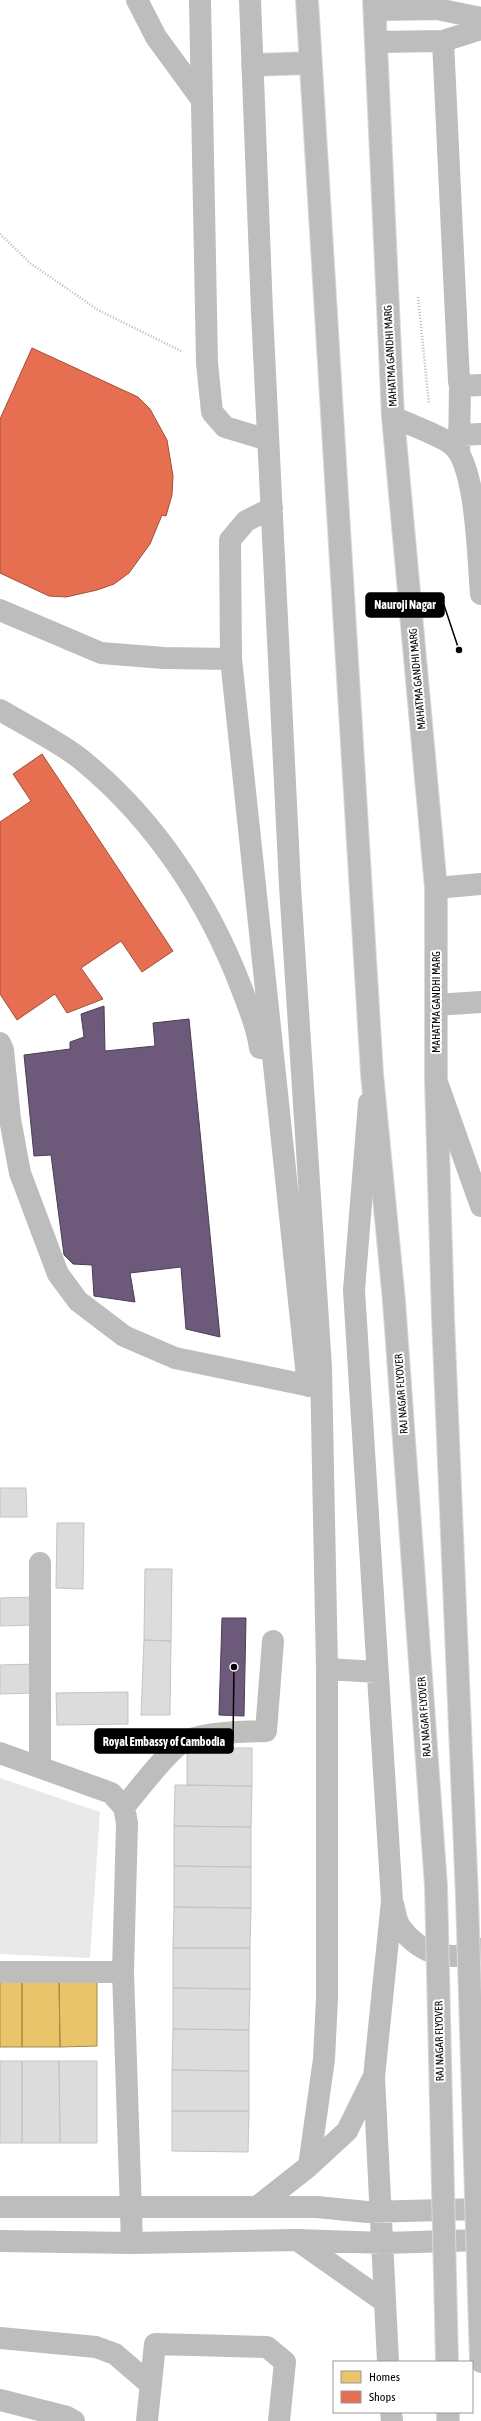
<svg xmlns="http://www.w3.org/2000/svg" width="481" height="2421" viewBox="0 0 481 2421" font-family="'Asap Condensed',sans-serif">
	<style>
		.green { fill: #e9e9e9 }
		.homes { fill: #e9c46a; stroke: #a3894a }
		.shops { fill: #e76f51; stroke: #a24e39 }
		.offices { fill: #6d597a; stroke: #4c3e55 }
		.building { fill: #dcdcdc; stroke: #c4c4c4 }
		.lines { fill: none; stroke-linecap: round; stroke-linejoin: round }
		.major-casing { stroke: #dbdbdb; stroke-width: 24 }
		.path { stroke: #b8b8b8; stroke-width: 2.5; stroke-dasharray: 1 2; stroke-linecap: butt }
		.minor { stroke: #bdbdbd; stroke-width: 22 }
		.major { stroke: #bdbdbd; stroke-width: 22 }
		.major-bridge-casing { stroke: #dbdbdb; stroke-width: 24; stroke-linecap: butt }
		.major-bridge { stroke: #bdbdbd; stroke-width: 22 }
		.labels { text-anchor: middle; stroke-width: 4; stroke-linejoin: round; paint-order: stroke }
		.street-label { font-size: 11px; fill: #000; stroke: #fff }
		.leader { fill: none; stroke: #000; stroke-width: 1.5 }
		.callout-dot { fill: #000; stroke: #fff; stroke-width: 1.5 }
		.callout { fill: #000; stroke: #000; stroke-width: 1.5 }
		.callout-label { font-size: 12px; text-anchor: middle; font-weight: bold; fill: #fff }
	</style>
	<rect width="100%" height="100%" fill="#fff"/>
	<path class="green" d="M0,1778L100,1812L90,1958L0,1954Z"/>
	<path class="homes" d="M0,1978H22V2047H0Z
		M22,1978H59L60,2047H22Z
		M59,1978H97V2046L60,2047Z"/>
	<path class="shops" d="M32,348L138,397L150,409L167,440L173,476L172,495L166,516L162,515L150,544L129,573L114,584L97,590L66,597L49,596L0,573V419Z
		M42,754L173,951L142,972L121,941L81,968L103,999L67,1013L55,994L17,1020L0,994V822L31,801L13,774Z"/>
	<path class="offices" d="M104,1006L105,1051L155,1046L153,1023L189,1019L220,1337L186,1329L181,1267L130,1273L135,1302L94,1296L92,1265L73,1264L64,1255L51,1155L34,1156L24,1055L70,1049V1042L84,1037L81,1014Z
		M222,1618H246L244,1716L219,1715Z"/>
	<path class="building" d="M0,1488H26L27,1517H0Z
		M57,1523H84L83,1589L56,1588Z
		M145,1569H172L171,1641L144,1640Z
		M33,1597V1625L0,1626V1598Z
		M144,1640L171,1641L170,1715H141Z
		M34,1664L35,1693L0,1694V1665Z
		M128,1692V1724L57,1725L56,1693Z
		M187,1748H252V1786L187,1785Z
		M175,1785L252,1786L251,1827L174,1826Z
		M174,1826L251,1827V1867L174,1866Z
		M174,1866L251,1867V1908L174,1907Z
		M174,1907L251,1908L250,1948H173Z
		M173,1948H250V1989L173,1988Z
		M173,1988L250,1989L249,2030L173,2029Z
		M173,2029L249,2030V2071L172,2070Z
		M0,2061H22V2143H0Z
		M22,2061H59L60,2143H22Z
		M59,2061H97V2143H60Z
		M172,2070L249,2071V2111H172Z
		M172,2111H249L248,2152L172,2151Z"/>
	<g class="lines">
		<defs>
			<path id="major" d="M307,0L372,1074L394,1301
				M374,0L393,417L436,888V1080L443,1318
				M253,65L310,63
				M448,2412V2421"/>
		</defs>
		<use href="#major" class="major-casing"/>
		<path class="path" d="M0,234L30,263L98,310L181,351
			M418,297L429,404"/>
		<path class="minor" d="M137,0L156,37L202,100
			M200,0L207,363L212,412L225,427L268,440
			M250,0L262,312L290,886L321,1368L327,1669V1998L324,2059L309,2166
			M375,10L437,9L481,18
			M443,41L459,381L460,386L481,385
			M376,42L443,41L481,29
			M393,417C408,424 439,435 451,444C477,462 478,562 481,594
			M460,435L481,434
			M459,453L460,386
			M272,508L246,521L230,540L231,659L308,1386
			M0,610L101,653L164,658L231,659
			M0,710C25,725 62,743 83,761C155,820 208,901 241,987C249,1008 257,1027 260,1048
			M436,888L481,884
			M436,1005L481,1002
			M0,1043L3,1050L10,1119L20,1173L58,1274L78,1301L124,1336L175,1358L320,1388
			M438,1085L481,1206
			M369,1103L354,1290L392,1901L374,2077L388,2362
			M327,1669L377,1672
			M0,1753L111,1793L124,1807L127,1823L123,1972L132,2243
			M40,1767V1563
			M124,1807C140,1788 156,1766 174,1749C193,1731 241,1732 266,1731L273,1641
			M393,1904C395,1911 396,1922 401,1928C420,1954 452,1964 481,1949
			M0,1972H123
			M0,2207H317L367,2212L481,2209
			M257,2207L309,2166L347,2131L373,2078
			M297,2240L385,2302
			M0,2241L132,2243L297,2240L384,2243L481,2240
			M0,2338L96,2347L115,2354L151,2385
			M0,2400L67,2417L74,2421
			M391,2412L392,2421
			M147,2421L155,2344L267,2347L285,2362L279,2421"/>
		<use href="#major" class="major"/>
		<defs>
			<path id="major-bridge" d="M394,1301L436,1886L447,2362
				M443,1318L467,1897L481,2362"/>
		</defs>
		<use href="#major-bridge" class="major-bridge-casing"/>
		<use href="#major-bridge" class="major-bridge"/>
	</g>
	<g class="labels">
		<g class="street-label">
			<text transform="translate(390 356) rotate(-93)" y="4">MAHATMA GANDHI MARG</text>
			<text transform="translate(417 679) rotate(-95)" y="4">MAHATMA GANDHI MARG</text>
			<text transform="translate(436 1002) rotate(-90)" y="4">MAHATMA GANDHI MARG</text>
			<text transform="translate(401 1394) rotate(-94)" y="4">RAJ NAGAR FLYOVER</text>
			<text transform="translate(424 1717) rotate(-94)" y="4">RAJ NAGAR FLYOVER</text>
			<text transform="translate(439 2041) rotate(-91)" y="4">RAJ NAGAR FLYOVER</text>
		</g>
	</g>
	<path class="leader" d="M459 650L444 605M234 1667L233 1741"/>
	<g class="callout-dot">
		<circle cx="459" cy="650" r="4"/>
		<circle cx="234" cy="1667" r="4"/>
	</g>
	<g class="callout">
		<rect x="366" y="593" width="78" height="24" rx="4"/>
		<rect x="95" y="1729" width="138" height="24" rx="4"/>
	</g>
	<g class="callout-label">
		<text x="405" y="609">Nauroji Nagar</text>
		<text x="164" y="1746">Royal Embassy of Cambodia</text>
	</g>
	<rect x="333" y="2361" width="140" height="52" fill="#ffffff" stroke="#999999"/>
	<rect x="341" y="2371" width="20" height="12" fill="#e9c46a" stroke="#999999"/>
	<text x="369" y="2381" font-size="12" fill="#000000">Homes</text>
	<rect x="341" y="2391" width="20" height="12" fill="#e76f51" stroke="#999999"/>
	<text x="369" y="2401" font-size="12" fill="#000000">Shops</text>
</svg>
